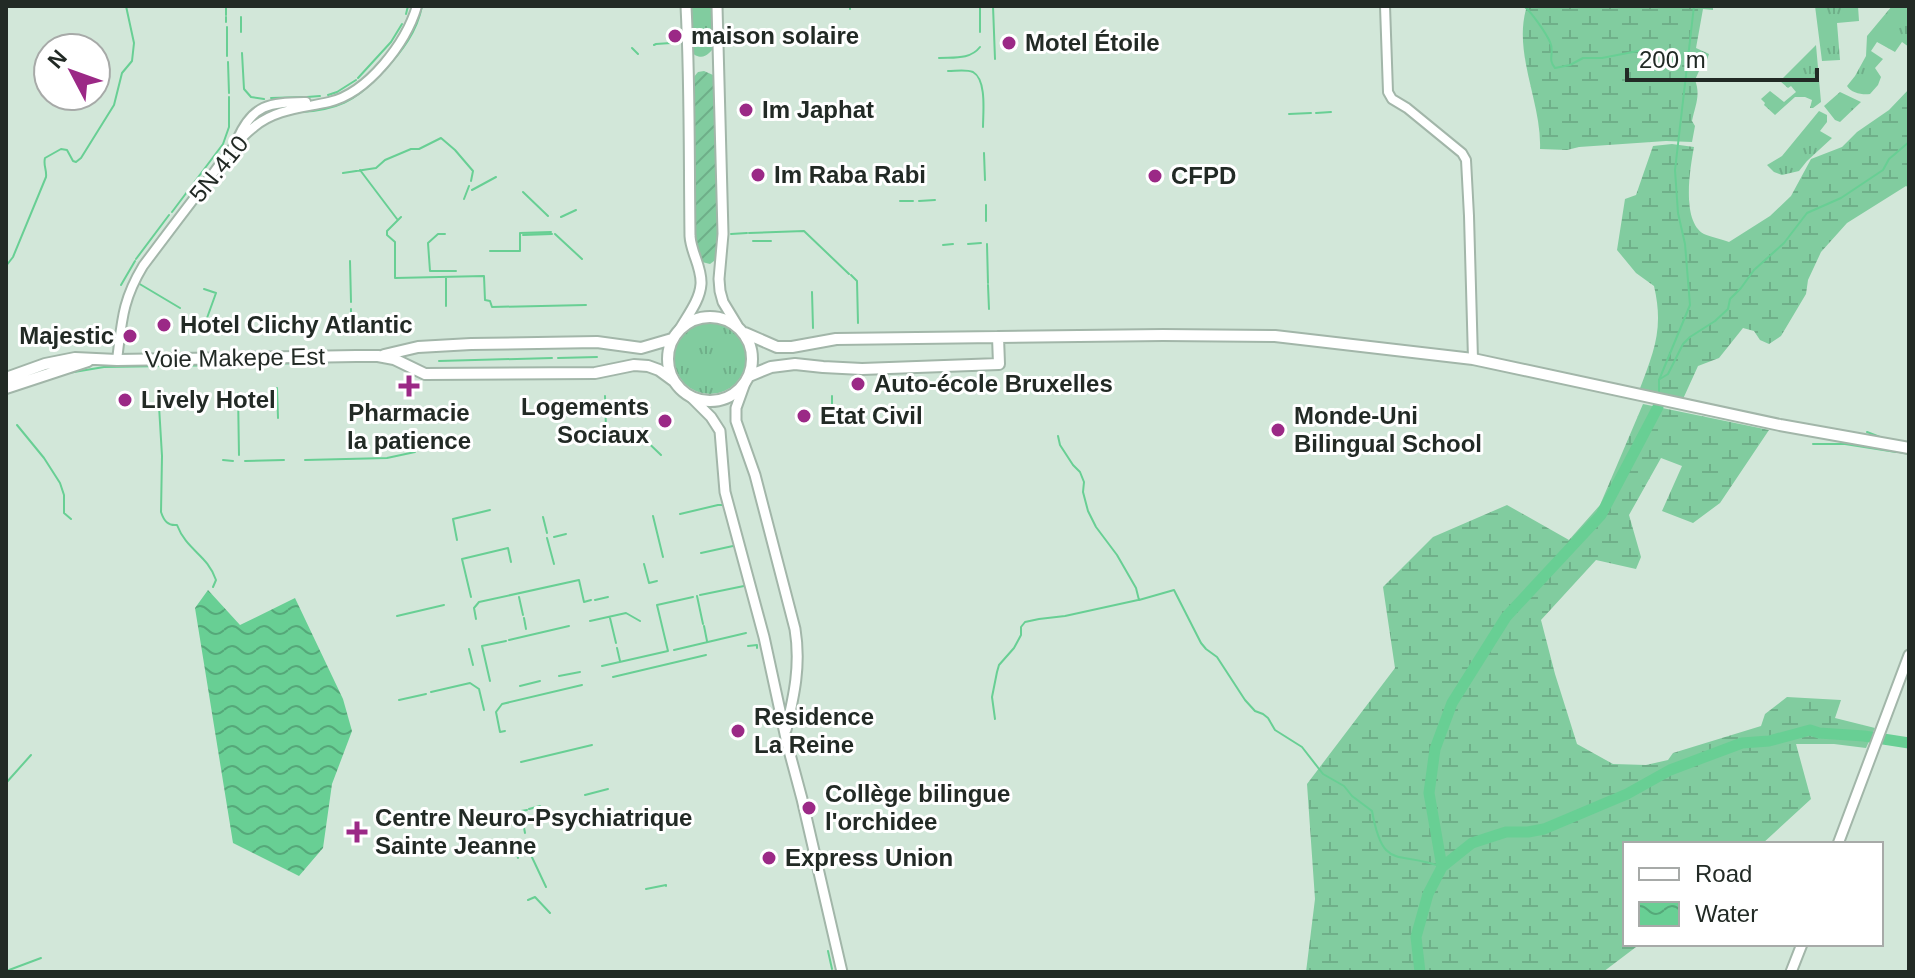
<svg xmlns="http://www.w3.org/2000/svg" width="1915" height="978" viewBox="0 0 1915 978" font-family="Helvetica,sans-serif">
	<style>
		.grass { fill: url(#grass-tufts) }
		.wetland { fill: url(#wetland-marsh) }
		.garden { fill: url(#garden-furrows) }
		.water { fill: url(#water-waves) }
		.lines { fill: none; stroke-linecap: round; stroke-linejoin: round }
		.stream { stroke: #68cf94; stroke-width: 2 }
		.river { stroke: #68cf94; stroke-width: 11 }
		.tertiary-casing { stroke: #a2b6a9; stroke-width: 12 }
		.secondary-casing { stroke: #a2b6a9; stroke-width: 13 }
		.primary-casing { stroke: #a2b6a9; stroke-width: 14 }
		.tertiary { stroke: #fff; stroke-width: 8 }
		.secondary { stroke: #fff; stroke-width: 9 }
		.primary { stroke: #fff; stroke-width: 10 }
		.poi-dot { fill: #9b2986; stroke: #fff; stroke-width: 3 }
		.labels { text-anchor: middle; stroke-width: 6; stroke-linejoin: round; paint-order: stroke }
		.poi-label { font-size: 24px; font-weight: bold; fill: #222a25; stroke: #fff; text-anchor: start }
		.street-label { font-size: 24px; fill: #222a25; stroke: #fff }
	</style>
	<defs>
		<pattern id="grass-tufts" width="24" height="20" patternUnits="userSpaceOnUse" patternTransform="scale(2)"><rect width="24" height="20" fill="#81cc9f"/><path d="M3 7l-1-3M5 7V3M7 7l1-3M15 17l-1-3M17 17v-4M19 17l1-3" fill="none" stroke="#6faf89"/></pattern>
		<pattern id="wetland-marsh" width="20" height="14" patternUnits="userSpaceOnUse" patternTransform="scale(2)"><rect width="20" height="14" fill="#81cc9f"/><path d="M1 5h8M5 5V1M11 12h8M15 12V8" fill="none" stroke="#6faf89"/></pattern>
		<pattern id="garden-furrows" width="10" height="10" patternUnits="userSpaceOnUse" patternTransform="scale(2)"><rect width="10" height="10" fill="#81cc9f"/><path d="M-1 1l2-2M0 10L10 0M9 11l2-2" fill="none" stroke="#6faf89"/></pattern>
		<pattern id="water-waves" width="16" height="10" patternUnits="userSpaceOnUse" patternTransform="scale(2)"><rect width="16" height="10" fill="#68cf94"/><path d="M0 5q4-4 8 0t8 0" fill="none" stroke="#55a879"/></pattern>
	</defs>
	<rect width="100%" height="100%" fill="#d2e7d9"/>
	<path class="grass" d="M687,6H716L717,44C707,56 703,62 689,51Z
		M1815,6H1858L1859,21L1837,23L1840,60L1822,61Z
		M1892,6H1909V47L1902,42L1895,52L1877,42L1871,51L1883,59L1875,68L1881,77L1878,85L1870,94C1862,95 1851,93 1847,86L1855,76L1866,56L1867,36Z
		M1816,45L1821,102L1813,108H1810L1812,100L1805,97H1795L1775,115L1764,105L1765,103L1761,99L1770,91L1784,102L1796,92L1791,86L1788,88L1780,81Z
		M1840,92L1861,102L1840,122L1835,120L1824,106Z
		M1819,111L1827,115V122L1820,131L1832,138L1807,161L1799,171L1782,175L1774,172L1767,165L1782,156Z
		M674 358a36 36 0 1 1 72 0a36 36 0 1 1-72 0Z"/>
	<path class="wetland" d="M1527,6H1713V10L1703,9L1696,48L1709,54L1707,60L1703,62L1695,80C1701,95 1695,106 1692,121L1695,126L1692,142L1666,141L1579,147L1567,150L1540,149C1542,102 1512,52 1527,6Z
		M1909,89V188L1906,186L1847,223L1821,252L1808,280L1806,294L1781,336L1769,344L1760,340L1754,331L1743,328L1719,358L1698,366L1683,399L1639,391C1654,351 1664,329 1654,286L1636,273L1617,250L1625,199L1636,195L1653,146L1672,144L1694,147C1690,169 1681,221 1704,234C1710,237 1722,239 1729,242L1770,216L1791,196L1811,159L1842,147L1857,132L1889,110Z
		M1643,404L1769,430L1720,503L1693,523L1662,511L1682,466L1661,458L1629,515L1641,557L1636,569L1596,560L1541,620L1555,674L1577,744L1613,764L1646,765L1668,760L1673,753L1761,726L1765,714L1787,697L1841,700L1835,718L1875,728L1866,748L1834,744H1796L1811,799L1762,844H1625V944H1640L1603,972H1306L1315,899L1307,784L1395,668L1383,587L1433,537L1507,505L1569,540L1600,505Z"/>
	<path class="garden" d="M704,71L713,75L719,85L722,255L710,264L702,262L693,248V78L698,72Z"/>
	<path class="water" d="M208,590L240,625L295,598L343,699L352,731L332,784L323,848L299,876L233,843L195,608Z"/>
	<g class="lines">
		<path class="stream" d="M850,6V9
			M980,6V32
			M993,6L995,59
			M1525,7C1532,13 1546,33 1550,42C1555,53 1547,59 1555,68L1570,65L1583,58H1602L1648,49
			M226,8V15
			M406,14L408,6
			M226,17V22
			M241,17V32
			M227,27V56
			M654,45L656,44L671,43
			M632,48L638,54
			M242,53L244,89L251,97L264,99
			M939,58C953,57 970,60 980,47
			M228,62L229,93
			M384,71C402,51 417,32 422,6
			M948,71C956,71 966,69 973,72C987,80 983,113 983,127
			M358,78L391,42L402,24
			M328,95L337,92L356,80
			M307,97L320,96
			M271,98L304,97
			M300,112C337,110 355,101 380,75
			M1316,113L1331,112
			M1289,114L1311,113
			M984,153L985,180
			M230,159L241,145
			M360,170L397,219
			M343,173L376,168L385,160L411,149H419L441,138L455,150L473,171L471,181
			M472,190L496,177
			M523,192L548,216
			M204,193L226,164
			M464,199L469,186
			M900,201H913
			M919,201L935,200
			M986,205V221
			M192,208L202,196
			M172,212L223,144L229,127V97
			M401,217L387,231V235L395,242V278L484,276L485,300L490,301L492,307L586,305
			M561,217L576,210
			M749,233L804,231L849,274
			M445,234H438L428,243L430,271H456
			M555,234L582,259
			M731,234L747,233
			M523,235L552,234
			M753,241H771
			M164,244L190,210
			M968,244L981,243
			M987,244L988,283
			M943,245L953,244
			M490,251H520V233L551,232
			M136,259L169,215
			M350,261L351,302
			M6,266L13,257L46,177C47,170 43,165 45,158L61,149L67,150L73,161L76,162L81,158L114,105L122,73L132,61L134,43L126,6
			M851,275L857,281L858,323
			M446,278V306
			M138,283L180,308
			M121,285L135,261
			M988,285L989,309
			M204,289L216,293L207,318
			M812,292L813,328
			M351,309V333
			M558,358L597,357
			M439,361L552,358
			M235,364L318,363
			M68,373L104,367L230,365
			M1660,379L1668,374L1683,344L1690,337L1715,321L1728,309L1730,299L1741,288L1754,270L1784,243L1807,213L1841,198L1883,170L1889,159L1909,142
			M277,388L278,418
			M238,393L239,455
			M605,396L606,430
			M832,396V417
			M1659,396V380L1690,305L1685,244L1678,213L1675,170L1694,6
			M159,406L162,456L161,512C164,521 168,526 177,525C187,551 207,554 216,580L213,587
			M433,422H438
			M17,425L44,458L60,483L64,495V513L71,519
			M1867,432L1885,439
			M606,433H638L661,455
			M1058,436L1060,445L1073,465L1080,472L1084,482L1083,492L1088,511L1096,527L1117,555L1136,588L1139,600L1174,590L1201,643L1206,649L1217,657L1245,700L1255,711L1263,714L1268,718L1275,730L1302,747L1323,774L1344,786L1352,796L1372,811C1383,872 1397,850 1442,867
			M1813,444H1845L1896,452
			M1899,452L1909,454
			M223,460L233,461
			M305,460L387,458L415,452
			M245,461L284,460
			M680,514L718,505H724
			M653,516L663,557
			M543,517L547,533
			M554,537L566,534
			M547,538L554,564
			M457,540L453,519L490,510
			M701,553L733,546
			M644,564L649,583L657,581
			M700,595L744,586
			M697,596L703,624
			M471,597L462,559L508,548L511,562
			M519,597L523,615
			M595,600L608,597
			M397,616L444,605
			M524,618L526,629
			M610,618L616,643
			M476,619L474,608L479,602L579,580L584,602L591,600
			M590,621L626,613L640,621
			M704,626L707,641
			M509,640L569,626
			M748,646L757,645V648
			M617,648L620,661
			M469,649L473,665
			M674,650L746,633
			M602,666L668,651L657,605L693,597
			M559,676L580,672
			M613,677L706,655
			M490,681L482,646L506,641
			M520,686L540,681
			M431,692L470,683L479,689L484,710
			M399,700L426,694
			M995,719L992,697L997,672L999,665L1014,648L1021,635V627L1025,622L1039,619L1065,616L1138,600
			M505,731L500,732L496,712L502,704L582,685
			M521,762L592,745
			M6,783L31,755
			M585,795L608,789
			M529,809L540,806
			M525,833L521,811L527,810
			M515,843L518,858
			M530,853L546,887
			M646,889L666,885V886
			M528,900L535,897L550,913
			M828,951L832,969
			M9,970L41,958"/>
		<path class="river" d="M1442,867L1429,793L1435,749L1452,703L1506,617L1601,515L1658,407
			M1420,972L1416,937L1428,894L1442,867L1472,843L1506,832H1528L1544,829L1627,794L1670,770L1742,743L1769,741L1810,730L1819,733L1864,736L1909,743"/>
		<defs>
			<path id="tertiary" d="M1385,6L1388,92L1392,99L1407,108L1462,153L1466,160L1469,216L1473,359
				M237,140C253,103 270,103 306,102
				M117,360C122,321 122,301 143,266C164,238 185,210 206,183C221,163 235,142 254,127C275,109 303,108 329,102C368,93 406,43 417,6"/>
			<path id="secondary" d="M717,6L723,234L719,279L720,291L723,302L737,325
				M680,329C688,315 700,300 701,284C702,267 691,253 690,236C689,159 690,83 686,6
				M745,383L736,408V421L755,475L795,629C801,665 794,696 786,730
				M691,397L711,417L720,431L725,492L764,637L787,743L802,799L842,972
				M1838,844L1909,655
				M1791,972L1802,944"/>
			<path id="primary" d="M668 359a42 42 0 1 1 84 0a42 42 0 1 1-84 0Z
				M745,333L777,347H792L836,339L1163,335L1275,336L1473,359L1780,425L1909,448
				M384,355L418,347L471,344L597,342L641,348L672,339
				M749,376L771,367L795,364L823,367L862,369L999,364L998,337
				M6,378L45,364L75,358L117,360L356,356H378L394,359L425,374L595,373L634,365L648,366L659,370L674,381
				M6,388L88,361"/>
		</defs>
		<use href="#tertiary" class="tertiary-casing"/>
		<use href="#secondary" class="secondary-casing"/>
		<use href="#primary" class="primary-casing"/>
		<use href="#tertiary" class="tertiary"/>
		<use href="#secondary" class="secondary"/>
		<use href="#primary" class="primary"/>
	</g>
	<g class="poi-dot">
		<circle cx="675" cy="36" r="8"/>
		<circle cx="1009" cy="43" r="8"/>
		<circle cx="746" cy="110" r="8"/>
		<circle cx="758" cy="175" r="8"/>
		<circle cx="1155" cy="176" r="8"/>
		<circle cx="164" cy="325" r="8"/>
		<circle cx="130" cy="336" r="8"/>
		<circle cx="858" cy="384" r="8"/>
		<path d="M405 374h8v8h8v8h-8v8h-8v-8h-8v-8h8z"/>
		<circle cx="125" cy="400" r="8"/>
		<circle cx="804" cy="416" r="8"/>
		<circle cx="665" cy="421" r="8"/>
		<circle cx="1278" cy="430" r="8"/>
		<circle cx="738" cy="731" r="8"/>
		<circle cx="809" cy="808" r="8"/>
		<path d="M353 820h8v8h8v8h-8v8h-8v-8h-8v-8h8z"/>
		<circle cx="769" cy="858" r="8"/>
	</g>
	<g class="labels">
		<g class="poi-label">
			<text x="691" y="44">maison solaire</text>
			<text x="1025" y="51">Motel Étoile</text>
			<text x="762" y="118">Im Japhat</text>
			<text x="774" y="183">Im Raba Rabi</text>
			<text x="1171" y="184">CFPD</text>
			<text x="180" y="333">Hotel Clichy Atlantic</text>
			<text x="114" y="344" text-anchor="end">Majestic</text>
			<text x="874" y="392">Auto-école Bruxelles</text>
			<text x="141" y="408">Lively Hotel</text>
			<text x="649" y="415" text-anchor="end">Logements<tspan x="649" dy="28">Sociaux</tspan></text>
			<text x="409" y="421" text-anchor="middle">Pharmacie<tspan x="409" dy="28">la patience</tspan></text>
			<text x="820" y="424">Etat Civil</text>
			<text x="1294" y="424">Monde-Uni<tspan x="1294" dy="28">Bilingual School</tspan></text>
			<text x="754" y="725">Residence<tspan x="754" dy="28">La Reine</tspan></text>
			<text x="825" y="802">Collège bilingue<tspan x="825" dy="28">l'orchidee</tspan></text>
			<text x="375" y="826">Centre Neuro-Psychiatrique<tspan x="375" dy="28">Sainte Jeanne</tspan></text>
			<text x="785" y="866">Express Union</text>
		</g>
		<g class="street-label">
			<text transform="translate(219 169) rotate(-51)" y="8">5N.410</text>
			<text transform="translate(235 358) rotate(-1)" y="8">Voie Makepe Est</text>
		</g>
	</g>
	<rect width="1915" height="978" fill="none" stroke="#222a25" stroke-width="16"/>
	<rect x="1623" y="842" width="260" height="104" fill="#ffffff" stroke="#a7aaa8" stroke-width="2"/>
	<rect x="1639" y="868" width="40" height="12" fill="#ffffff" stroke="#a7aaa8" stroke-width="2"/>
	<text x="1695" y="882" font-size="24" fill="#222a25">Road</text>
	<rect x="1639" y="902" width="40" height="24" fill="url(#water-waves)" stroke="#a7aaa8" stroke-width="2"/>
	<text x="1695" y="922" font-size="24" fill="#222a25">Water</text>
	<g transform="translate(72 72) rotate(311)"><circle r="38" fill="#ffffff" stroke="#a7aaa8" stroke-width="2"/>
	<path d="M0-6L14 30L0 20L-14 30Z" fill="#9b2986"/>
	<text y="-12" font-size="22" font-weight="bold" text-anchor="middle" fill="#222a25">N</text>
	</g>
	<path d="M1627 68v12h190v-12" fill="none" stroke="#222a25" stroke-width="4"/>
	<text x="1639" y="68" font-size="24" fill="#222a25" stroke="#ffffff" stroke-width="6" paint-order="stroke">200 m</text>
</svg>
